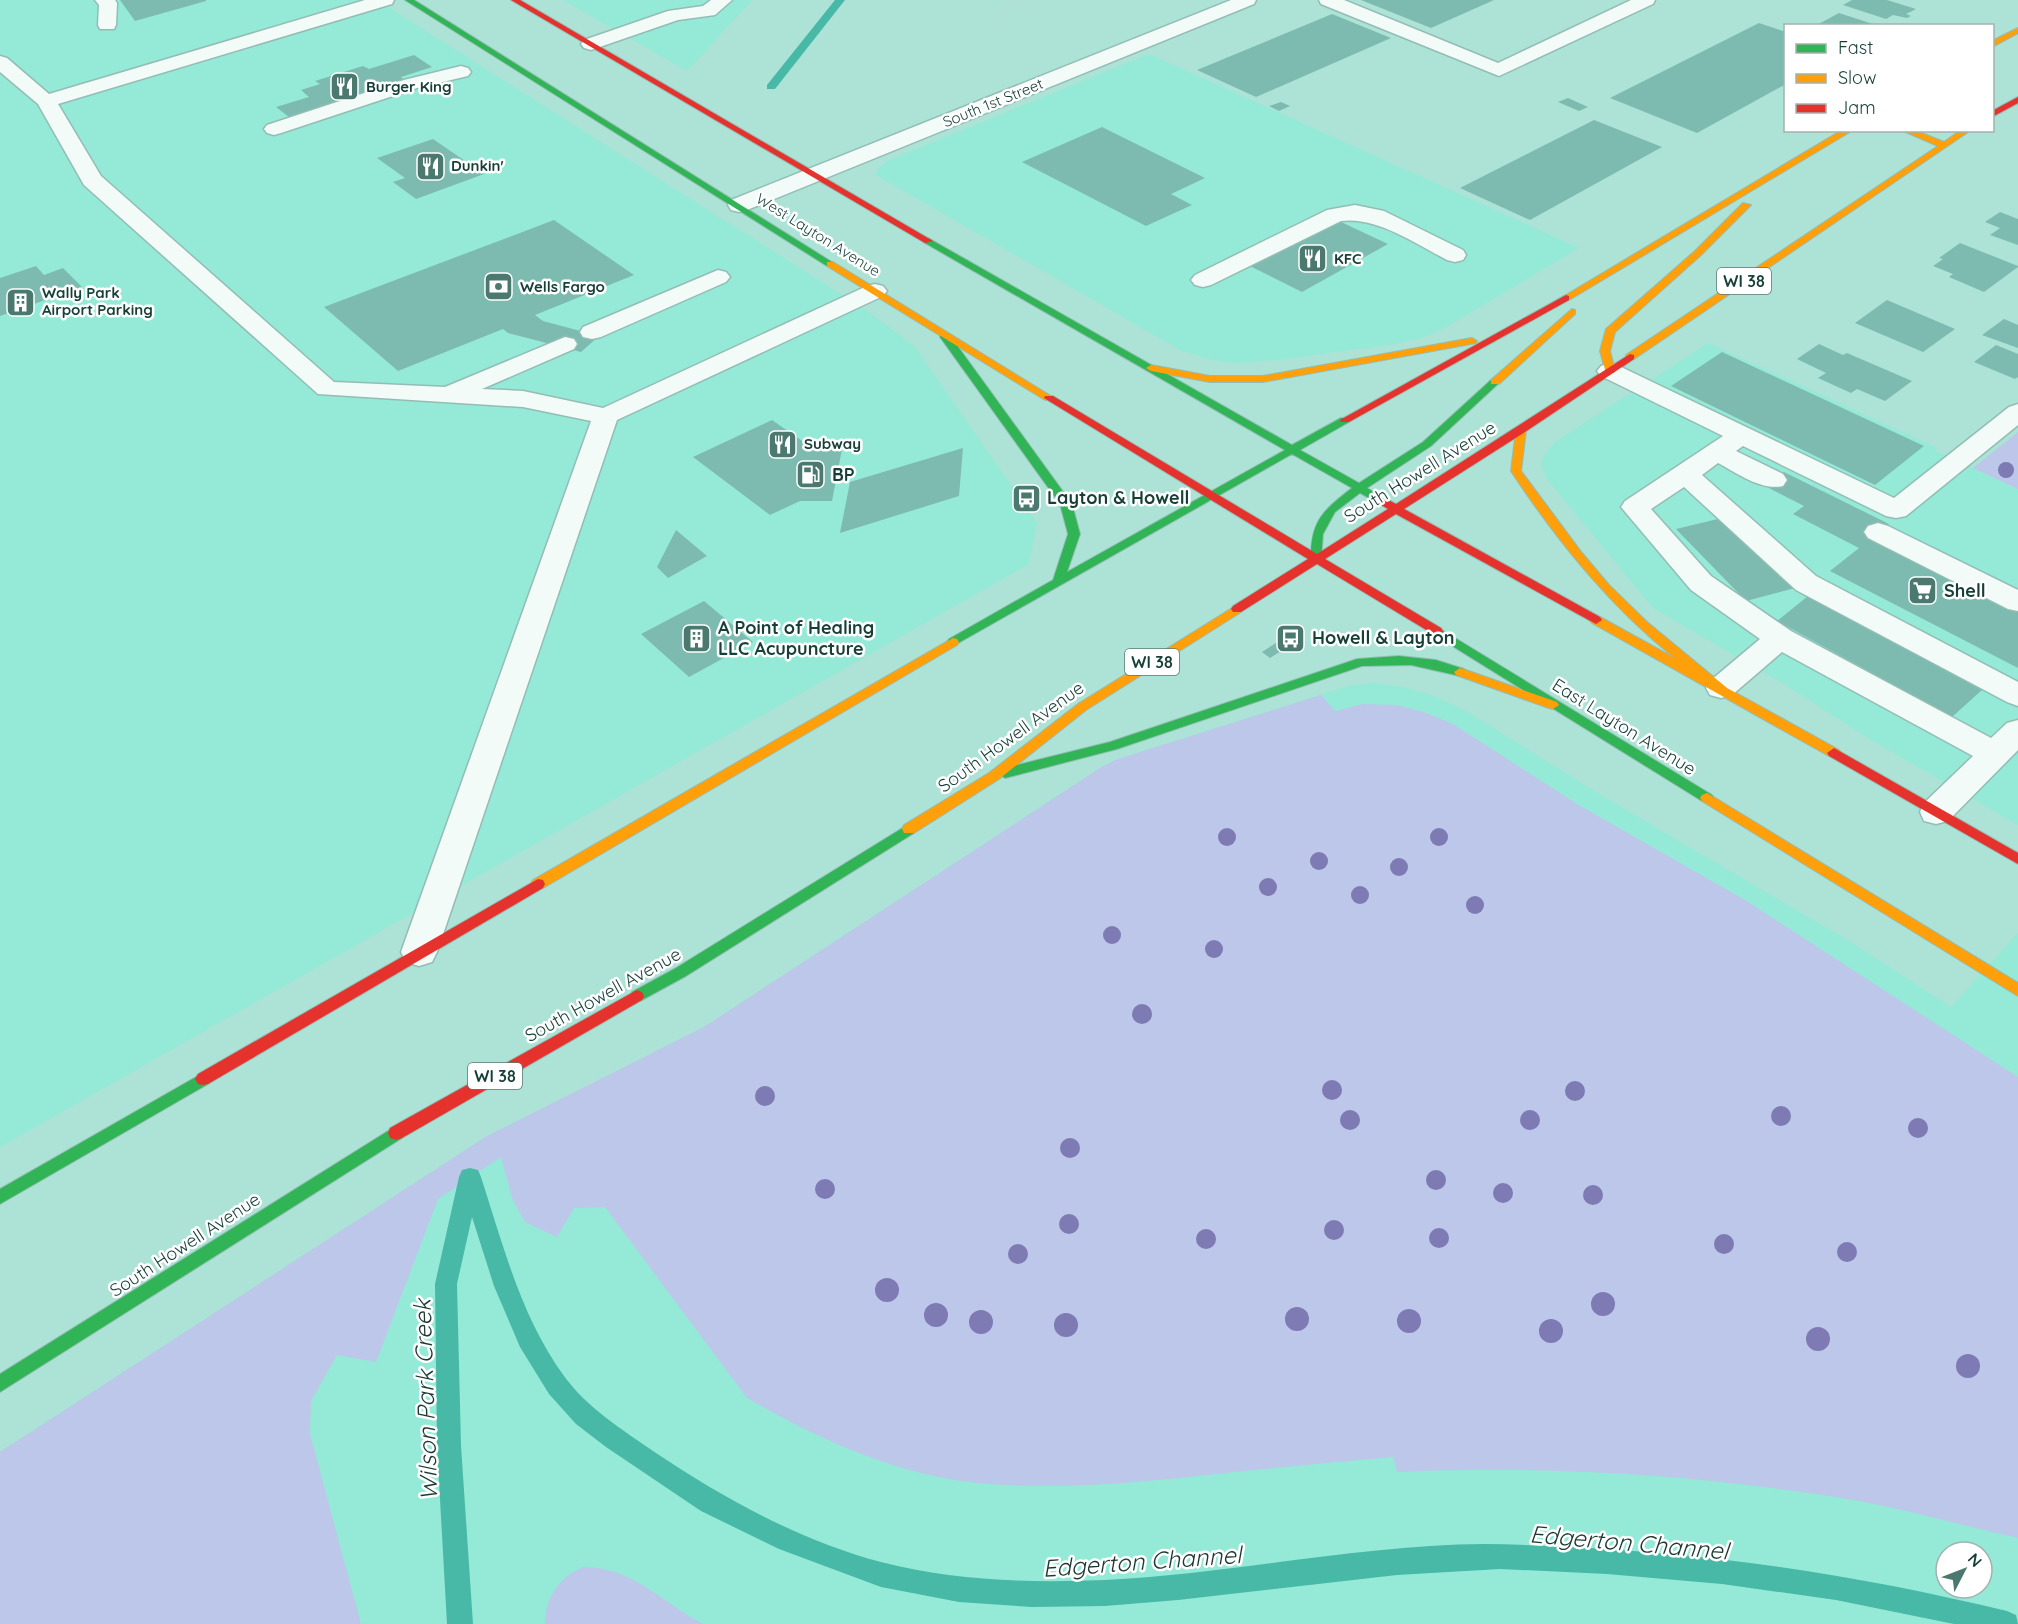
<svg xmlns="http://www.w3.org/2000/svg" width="2018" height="1624" viewBox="0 0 2018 1624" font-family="Quicksand,sans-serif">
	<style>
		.built { fill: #95e9d7; fill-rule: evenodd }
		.green { fill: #bcc7e9 }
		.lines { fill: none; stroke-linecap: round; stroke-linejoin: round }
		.stream { fill: #48b9a6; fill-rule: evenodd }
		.building { fill: #7dbbb0 }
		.lane-casing { stroke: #93bdb4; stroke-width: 3 }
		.street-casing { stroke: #93bdb4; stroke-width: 3 }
		.fast-casing { stroke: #93bdb4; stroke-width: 2 }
		.slow-casing { stroke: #93bdb4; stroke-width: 2 }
		.jam-casing { stroke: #93bdb4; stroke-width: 2 }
		.path-far1 { stroke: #c6d7d3; stroke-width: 2; stroke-dasharray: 1 3; stroke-linecap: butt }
		.path { stroke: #c6d7d3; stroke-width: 4; stroke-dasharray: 1.5 4.5; stroke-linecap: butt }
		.lane { fill: #f3fbf9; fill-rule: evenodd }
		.street { fill: #f3fbf9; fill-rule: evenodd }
		.fast { fill: #30b455; fill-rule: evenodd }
		.slow { fill: #ff9f0a; fill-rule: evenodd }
		.jam { fill: #e5322d; fill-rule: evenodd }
		.tree { fill: #7e7ab3 }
		.labels { text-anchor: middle; stroke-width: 5; stroke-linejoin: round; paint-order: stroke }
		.far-poi-label { font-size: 15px; font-weight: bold; fill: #163f37; stroke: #fff; text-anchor: start }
		.far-street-label { font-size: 15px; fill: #163f37; stroke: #fff }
		.shield { fill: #fff; stroke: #5c7973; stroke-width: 1.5 }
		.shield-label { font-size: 16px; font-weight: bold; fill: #163f37 }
		.street-label { font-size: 18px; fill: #163f37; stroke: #fff }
		.poi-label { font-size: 18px; font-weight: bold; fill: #163f37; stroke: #fff; text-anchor: start }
		.near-water-label { font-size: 24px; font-style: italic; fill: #1d3832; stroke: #fff }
	</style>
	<rect width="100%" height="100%" fill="#ade2d6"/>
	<path class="built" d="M0,0H377L869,312L915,347L1037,523L1029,564L0,1147Z
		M563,0H752L687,71Z
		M1149,54L1579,248L1443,329L1422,338L1395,344L1277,360L1234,363L1213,360L1182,351L876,175L877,169L889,160Z
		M1708,343L1937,448L1934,450L1973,468L2018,432V825L1868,738L1784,684L1653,608L1547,479L1541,464L1546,453L1555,442Z
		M1375,683L1403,687L1432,695L1468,712L1599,794L1851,942L1951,1007L2018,933V1624H0V1452L487,1136L704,1027L1100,768L1115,760L1348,686ZM1946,1552H1982V1588H1946Z"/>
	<path class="green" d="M2018,432V489L1973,468Z
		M1321,695L1335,711L1363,704L1396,705L1424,712L1453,724L1577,804L1745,900L2018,1077V1538C1964,1526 1909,1510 1854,1500C1703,1475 1550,1465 1397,1472L1393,1457C1334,1462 1275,1468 1216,1474C1132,1483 1047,1492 962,1481C888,1471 811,1435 747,1398L605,1207L574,1208L557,1237L525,1222L512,1198L501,1157L438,1199L376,1362L337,1355L311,1401L310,1434L361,1624H0V1452L487,1136L704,1027L1100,768L1115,760Z
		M583,1567C633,1567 661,1602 703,1624H545C546,1597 558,1578 583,1567Z"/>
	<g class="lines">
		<path class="stream" d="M835,0H845L775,89H767V85Z
			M470,1168L478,1170L481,1177C503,1245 521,1317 564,1376C588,1409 623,1430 656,1453C725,1499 801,1541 881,1562C953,1581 1031,1583 1105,1580C1232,1574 1357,1545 1484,1544C1513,1544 1542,1546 1571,1547C1719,1554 1863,1576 2007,1611L2016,1615L2018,1624H1954L1836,1600L1722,1584L1607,1574L1500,1569L1397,1575L1178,1600L1105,1606L1032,1607L959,1602L881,1587L779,1549L701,1511L606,1447L576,1424L549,1394L520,1347L494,1286L472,1217L457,1284L461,1446L473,1624H447L437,1446L435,1284L459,1177L462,1170Z"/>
	</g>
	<path class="building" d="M120,0H206V1L135,21Z
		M1361,0H1494L1431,28Z
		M1852,0H1887L1916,9L1906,14L1911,16L1907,18L1893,15L1886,19L1843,5Z
		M1839,13L1876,25V26H1815Z
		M1332,14L1391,38L1256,97L1197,70Z
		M1759,23L1786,32V84L1697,133L1610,98Z
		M414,55L432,67L401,77L404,80L289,117L276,107L309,97L301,90L320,84L315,81L363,66L369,69Z
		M1568,98L1588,107L1579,111L1558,102Z
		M1281,102L1290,106L1279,111L1269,106Z
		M1594,120L1662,147L1530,220L1460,188Z
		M1102,127L1205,178L1171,194L1192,205L1146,226L1022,162Z
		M433,139L484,174L416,199L393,182L405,178L377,158Z
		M2000,212L2018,219V245L1990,235L2000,228L1985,222Z
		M554,220L634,275L535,315L543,321L599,336L581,352L508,333L503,329L398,371L324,307Z
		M1341,222L1388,244L1302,292L1250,266L1324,228L1327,229Z
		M1960,243L2018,266V267L1984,292L1949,277L1953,274L1933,266L1943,259L1939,258Z
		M36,266L44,275L63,268L82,287L0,316V278Z
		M1887,300L1955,329L1923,352L1855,323Z
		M2004,319L2018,325V348L1982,335Z
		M1819,344L1843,355L1847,353L1912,381L1885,401L1857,389L1851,393L1818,378L1826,373L1797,359Z
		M1996,345L2018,354V377L2015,379L1974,362Z
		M1722,352L1924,446L1875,485L1671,386Z
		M772,420L811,447L842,449L832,501H800L770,515L693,457Z
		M963,448L959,496L840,533L850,482Z
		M1784,472L1889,524L1872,537L2018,610V668L1830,571L1859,548L1793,514L1804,506L1765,486Z
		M1722,518L1795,588L1746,601L1676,529Z
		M676,530L707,556L668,578L657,567Z
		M1808,596L1982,690L1952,717L1777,621Z
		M704,601L753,642L689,677L641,634Z
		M1279,641L1287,647L1270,658L1262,652Z"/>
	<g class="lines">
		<defs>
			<path id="lane" d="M95,0H115L117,3L116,25L114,29H100L98,25L99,5Z
				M365,0H394L392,4L58,104L101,176L334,382L445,387L565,337L574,339L577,344L574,349L482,389L523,391L603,408L867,286L875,284L883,286L887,291L883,296L617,420L437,952L432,962L419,966L406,962L401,952L591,421L523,407L318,394L84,185L38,104L0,72V56L7,58L49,94Z
				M711,0H732L715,15L678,20L591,50L584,48L581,44L584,40L668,11L703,6Z
				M1319,0H1344L1498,63L1631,0H1655L1653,4L1499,76L1321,4Z
				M461,66L468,68L471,72L468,76L417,88L281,133L274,135L267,133L264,129L267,125L404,80Z
				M1355,205L1384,211L1463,250L1466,255L1463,260L1455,262L1447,260C1416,244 1376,216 1341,221L1211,285L1203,287L1195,285L1191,280L1195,275L1327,210Z
				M718,270L726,272L730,277L726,282L601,337L592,339L583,337L580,332L583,327Z
				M1610,363L1619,366L1894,498L2009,407L2018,404V425L1906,516L1896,518L1886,516L1743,446L1736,451L1783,474L1787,480L1783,486C1761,491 1737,473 1718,463L1702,475L1816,576L2018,682V706L2007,702L1796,590L1684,487L1651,509L1711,576L1791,631L1991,738L2007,723L2018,720V750L1948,821L1936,824L1924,821L1920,812L1924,803L1973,756L1782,652L1732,695L1721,698L1710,695L1706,688L1710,681L1760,639L1691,590L1621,507L1625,501L1723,436L1601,376L1597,371L1601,366Z
				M1878,523L1888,526L2018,590V611L2008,609L1868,538L1864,532L1868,526Z"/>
			<path id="street" d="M1231,0H1256L1254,4L747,210L739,212L731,210L728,205L731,200Z"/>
			<path id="fast" d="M405,0H414L835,264L827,266Z
				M928,238L1292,445L1341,418H1349V422L1300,450L1359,483L1423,442L1491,380L1495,379L1500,382L1431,446L1367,488L1379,495V499H1371L1360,493L1335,512L1323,534L1321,560L1317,561L1311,557C1311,520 1324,510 1352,488L1292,454L953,646L949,645L947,642L949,639L1053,580L1068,534L1060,504L940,337V333H948L1072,504L1080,534L1067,572L1285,450L925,243L923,241Z
				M1437,627L1712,795L1714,798L1712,801H1702L1433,634L1431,631Z
				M1399,656L1436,660L1464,669L1466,672L1460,676L1411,665L1362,666L1117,749L1005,778L998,773L1005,768L1110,742L1357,659Z
				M909,824L916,829L914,833L686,976L642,1000L637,1002L632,1000L630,996L632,992L676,968Z
				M203,1073L208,1074L211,1079L208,1084L0,1204V1189Z
				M396,1126L402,1128L404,1133L402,1138L0,1392V1374Z"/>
			<path id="slow" d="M2018,28V33L1992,47V41Z
				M1842,130H1853L1569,300L1561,298Z
				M1901,130H1914L1944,142L1961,130H1971L1634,359H1626V355L1938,146Z
				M1743,203L1751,205L1701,255L1615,332L1610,351L1615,371L1614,373H1606L1600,351L1606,329L1695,251Z
				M827,262H833L1054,398L1053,400H1045L827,266Z
				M1572,309L1575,310V314L1499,384H1491V380Z
				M1472,338L1477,341L1476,343L1263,382H1210L1151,371L1146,368L1151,365L1210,376H1263Z
				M1521,427L1526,430L1521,471L1582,553L1609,585L1647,622L1727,688L1839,750L1841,753L1839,756H1829L1592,623L1590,620L1592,617H1600L1676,659C1610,606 1558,542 1511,471L1516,430Z
				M1237,605L1241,606L1243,609L1241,612L1086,710L999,779L914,833H904L902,829L904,825L989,773L1078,704Z
				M953,638L957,639L959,642L957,645L543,888H533L531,884L533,880Z
				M1460,668L1557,702L1559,705L1553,709L1549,708L1456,675L1454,672Z
				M1707,793L2018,983V996L1702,801L1700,798L1702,795Z"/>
			<path id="jam" d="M511,0H520L933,241L925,243Z
				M2018,97V103L1992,117V111Z
				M1566,295L1569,296V300L1349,422H1341L1340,420Z
				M1630,354L1634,355V359L1525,432L1404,509L1600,617L1602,620L1596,624L1396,514L1325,559L1441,628L1443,631L1441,634H1433L1317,564L1241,612H1233L1231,609L1233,606L1308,559L1044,398L1045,396H1053L1317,554L1388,509L1371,499V495H1379L1396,504Z
				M1834,748L2018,853V864L1829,756L1827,753Z
				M538,879L543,880L545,884L543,888L208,1084L203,1085L198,1084L195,1079L198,1074Z
				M637,990L642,992L644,996L642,1000L402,1138L396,1140L390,1138L388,1133L390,1128Z"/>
		</defs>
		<use href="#lane" class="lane-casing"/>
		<use href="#street" class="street-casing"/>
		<use href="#fast" class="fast-casing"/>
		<use href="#slow" class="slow-casing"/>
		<use href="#jam" class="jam-casing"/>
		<path class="path-far1" d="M1009,6L1025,0
			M994,29L1011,0"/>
		<path class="path" d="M1298,625L1310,633"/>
		<use href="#lane" class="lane"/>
		<use href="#street" class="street"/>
		<use href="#fast" class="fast"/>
		<use href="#slow" class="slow"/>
		<use href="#jam" class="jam"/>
	</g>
	<g class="tree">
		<circle cx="2006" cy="470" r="8"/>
		<circle cx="1227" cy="837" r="9"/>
		<circle cx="1439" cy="837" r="9"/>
		<circle cx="1319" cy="861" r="9"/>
		<circle cx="1399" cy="867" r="9"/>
		<circle cx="1268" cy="887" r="9"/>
		<circle cx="1360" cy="895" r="9"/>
		<circle cx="1475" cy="905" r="9"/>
		<circle cx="1112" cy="935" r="9"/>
		<circle cx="1214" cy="949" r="9"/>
		<circle cx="1142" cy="1014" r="10"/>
		<circle cx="1332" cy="1090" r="10"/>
		<circle cx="1575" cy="1091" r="10"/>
		<circle cx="765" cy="1096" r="10"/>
		<circle cx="1781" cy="1116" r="10"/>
		<circle cx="1350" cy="1120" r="10"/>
		<circle cx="1530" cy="1120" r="10"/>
		<circle cx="1918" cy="1128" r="10"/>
		<circle cx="1070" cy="1148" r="10"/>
		<circle cx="1436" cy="1180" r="10"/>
		<circle cx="825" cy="1189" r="10"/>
		<circle cx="1503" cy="1193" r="10"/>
		<circle cx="1593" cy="1195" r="10"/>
		<circle cx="1069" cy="1224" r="10"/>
		<circle cx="1334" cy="1230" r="10"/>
		<circle cx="1439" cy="1238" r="10"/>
		<circle cx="1206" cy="1239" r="10"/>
		<circle cx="1724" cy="1244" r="10"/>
		<circle cx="1847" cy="1252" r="10"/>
		<circle cx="1018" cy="1254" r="10"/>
		<circle cx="887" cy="1290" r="12"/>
		<circle cx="1603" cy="1304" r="12"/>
		<circle cx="936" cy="1315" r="12"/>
		<circle cx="1297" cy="1319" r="12"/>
		<circle cx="1409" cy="1321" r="12"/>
		<circle cx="981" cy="1322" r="12"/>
		<circle cx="1066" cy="1325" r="12"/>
		<circle cx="1551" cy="1331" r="12"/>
		<circle cx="1818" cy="1339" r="12"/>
		<circle cx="1968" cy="1366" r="12"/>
	</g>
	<defs>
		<symbol id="restaurant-square" viewBox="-11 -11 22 22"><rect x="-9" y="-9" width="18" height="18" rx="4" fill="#4b786f" stroke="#fff"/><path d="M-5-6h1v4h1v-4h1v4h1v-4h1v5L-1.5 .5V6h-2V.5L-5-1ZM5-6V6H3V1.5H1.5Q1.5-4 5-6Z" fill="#fff"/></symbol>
		<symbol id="bank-square" viewBox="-11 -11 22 22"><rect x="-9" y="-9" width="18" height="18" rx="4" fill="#4b786f" stroke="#fff"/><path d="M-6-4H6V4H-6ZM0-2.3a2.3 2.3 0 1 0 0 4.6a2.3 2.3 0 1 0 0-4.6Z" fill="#fff"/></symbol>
		<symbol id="building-square" viewBox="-11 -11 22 22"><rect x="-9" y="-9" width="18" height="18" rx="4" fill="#4b786f" stroke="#fff"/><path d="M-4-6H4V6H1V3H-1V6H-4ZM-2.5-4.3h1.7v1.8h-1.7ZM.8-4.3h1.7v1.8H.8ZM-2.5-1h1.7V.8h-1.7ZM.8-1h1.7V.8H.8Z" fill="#fff"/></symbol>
		<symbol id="fuel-square" viewBox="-11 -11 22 22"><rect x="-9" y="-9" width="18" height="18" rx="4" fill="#4b786f" stroke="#fff"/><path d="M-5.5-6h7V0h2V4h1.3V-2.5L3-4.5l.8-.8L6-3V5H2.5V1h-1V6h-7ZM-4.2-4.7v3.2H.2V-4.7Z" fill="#fff"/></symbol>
		<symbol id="bus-square" viewBox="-11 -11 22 22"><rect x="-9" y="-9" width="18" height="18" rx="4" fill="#4b786f" stroke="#fff"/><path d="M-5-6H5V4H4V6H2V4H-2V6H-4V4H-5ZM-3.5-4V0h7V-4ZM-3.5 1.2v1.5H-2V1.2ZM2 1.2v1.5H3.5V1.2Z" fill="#fff"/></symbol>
		<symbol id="supermarket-square" viewBox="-11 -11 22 22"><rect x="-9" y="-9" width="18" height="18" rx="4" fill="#4b786f" stroke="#fff"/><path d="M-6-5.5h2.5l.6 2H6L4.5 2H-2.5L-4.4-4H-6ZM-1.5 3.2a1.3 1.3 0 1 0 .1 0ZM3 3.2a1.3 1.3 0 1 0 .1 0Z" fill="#fff"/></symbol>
	</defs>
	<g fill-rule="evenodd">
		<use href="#restaurant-square" x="328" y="70" width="33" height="33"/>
		<use href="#restaurant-square" x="414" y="150" width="33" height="33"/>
		<use href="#restaurant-square" x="1296" y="242" width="33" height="33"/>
		<use href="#bank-square" x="482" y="270" width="33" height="33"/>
		<use href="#building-square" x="4" y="286" width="33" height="33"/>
		<use href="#restaurant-square" x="766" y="428" width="33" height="33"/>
		<use href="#fuel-square" x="794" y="458" width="33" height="33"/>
		<use href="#bus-square" x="1010" y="482" width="33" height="33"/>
		<use href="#supermarket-square" x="1906" y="574" width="33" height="33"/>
		<use href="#building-square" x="680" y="622" width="33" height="33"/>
		<use href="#bus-square" x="1274" y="622" width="33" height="33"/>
	</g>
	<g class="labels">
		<g class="far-poi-label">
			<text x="366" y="92">Burger King</text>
			<text x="451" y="171">Dunkin'</text>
			<text x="1334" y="264">KFC</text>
			<text x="520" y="292">Wells Fargo</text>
			<text x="42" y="298">Wally Park<tspan x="42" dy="17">Airport Parking</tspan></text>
			<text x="804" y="449">Subway</text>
		</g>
		<g class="far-street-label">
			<text transform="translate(993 103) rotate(-22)" y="5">South 1st Street</text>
			<text transform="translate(818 235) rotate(32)" y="5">West Layton Avenue</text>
		</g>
		<g class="shield">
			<rect x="1717" y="268" width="54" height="26" rx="4.5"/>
			<rect x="1125" y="649" width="54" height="26" rx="4.5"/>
			<rect x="468" y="1063" width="54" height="26" rx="4.5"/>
		</g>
		<g class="shield-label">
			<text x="1744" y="287">WI 38</text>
			<text x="1152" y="668">WI 38</text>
			<text x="495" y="1082">WI 38</text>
		</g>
		<g class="street-label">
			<text transform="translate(1420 472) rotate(-32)" y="6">South Howell Avenue</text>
			<text transform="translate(1624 727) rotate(32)" y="6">East Layton Avenue</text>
			<text transform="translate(1011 737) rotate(-36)" y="6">South Howell Avenue</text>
			<text transform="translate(603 995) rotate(-29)" y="6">South Howell Avenue</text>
			<text transform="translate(185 1245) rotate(-33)" y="6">South Howell Avenue</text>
		</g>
		<g class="poi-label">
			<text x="832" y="481">BP</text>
			<text x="1047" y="504">Layton &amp; Howell</text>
			<text x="1944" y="597">Shell</text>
			<text x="718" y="634">A Point of Healing<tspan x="718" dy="21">LLC Acupuncture</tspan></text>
			<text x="1312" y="644">Howell &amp; Layton</text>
		</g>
		<g class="near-water-label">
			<text transform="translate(426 1400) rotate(-92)" y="8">Wilson Park Creek</text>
			<text transform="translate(1629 1543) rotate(5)" y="8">Edgerton Channel</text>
			<text transform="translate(1142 1562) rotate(-4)" y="8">Edgerton Channel</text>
		</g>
	</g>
	<rect x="1784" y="24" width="210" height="108" fill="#ffffff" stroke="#a2b2af" stroke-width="1.5"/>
	<rect x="1796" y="44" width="30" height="9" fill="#30b455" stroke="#a2b2af" stroke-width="1.5"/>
	<text x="1838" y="54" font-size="18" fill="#163f37">Fast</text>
	<rect x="1796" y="74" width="30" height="9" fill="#ff9f0a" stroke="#a2b2af" stroke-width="1.5"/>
	<text x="1838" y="84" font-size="18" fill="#163f37">Slow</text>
	<rect x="1796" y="104" width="30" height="9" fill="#e5322d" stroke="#a2b2af" stroke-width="1.5"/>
	<text x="1838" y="114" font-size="18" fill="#163f37">Jam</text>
	<g transform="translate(1964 1570) rotate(48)"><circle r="28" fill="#ffffff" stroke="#a2b2af" stroke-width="1.5"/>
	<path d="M0-4.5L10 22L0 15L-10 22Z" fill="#4b786f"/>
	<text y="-9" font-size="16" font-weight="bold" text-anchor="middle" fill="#163f37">N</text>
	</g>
</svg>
